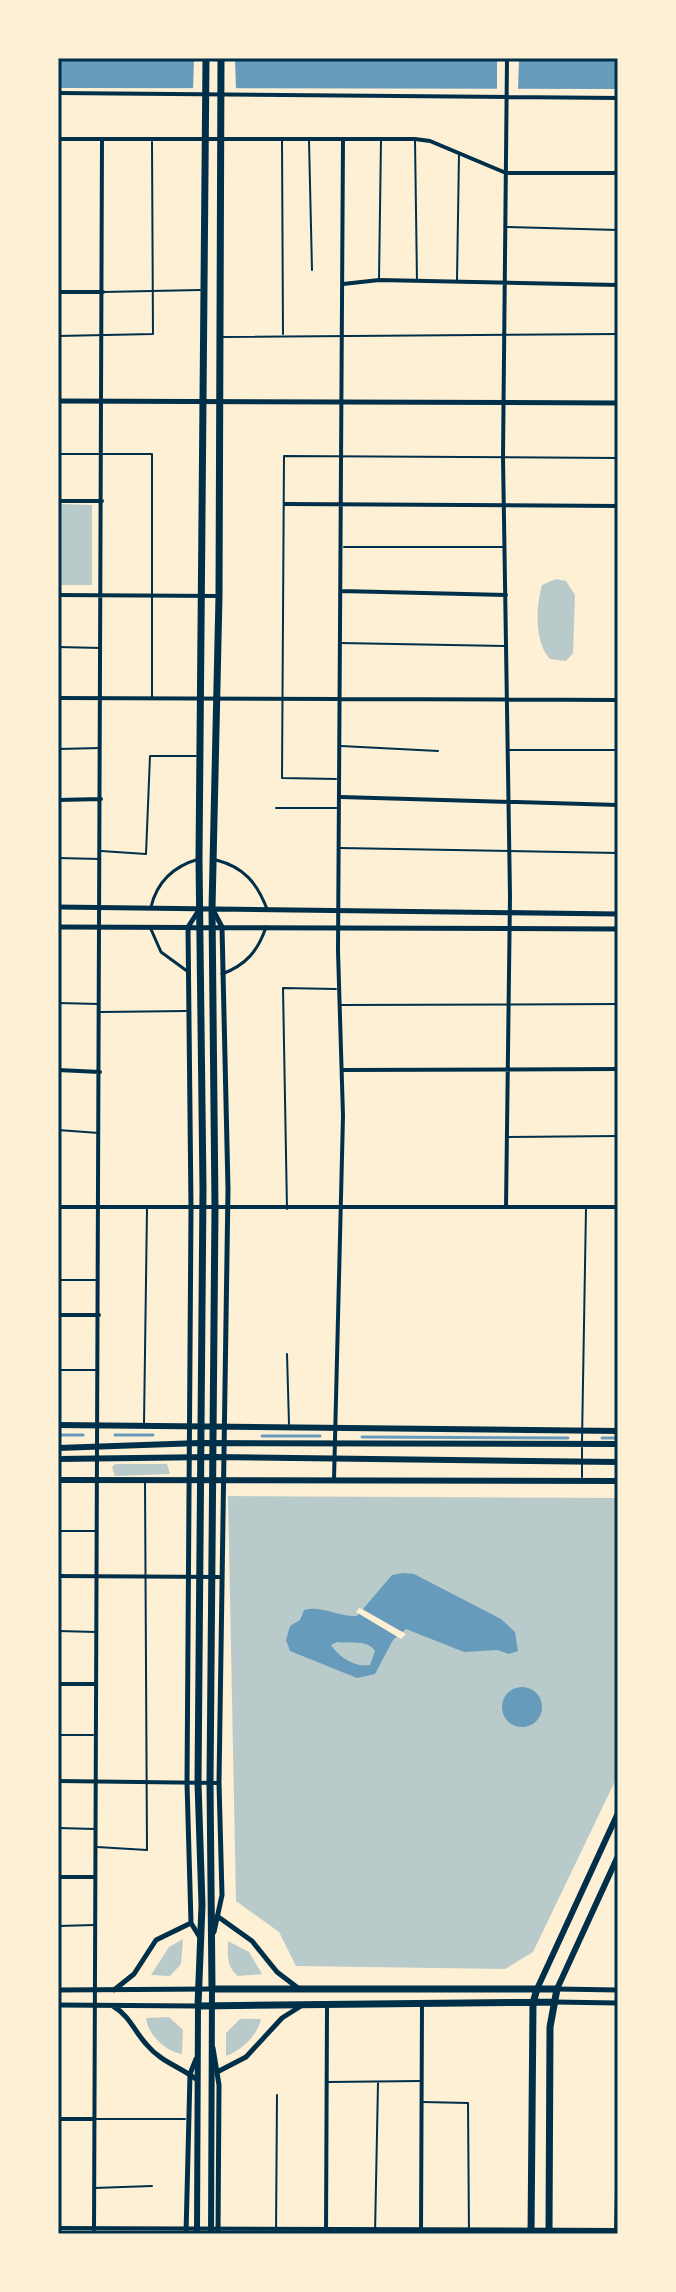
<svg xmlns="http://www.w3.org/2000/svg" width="676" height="2292" viewBox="0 0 676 2292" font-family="Signika,sans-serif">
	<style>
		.green { fill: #b9caca }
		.water { fill: #669bbc; fill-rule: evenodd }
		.pier { fill: #fdf0d5 }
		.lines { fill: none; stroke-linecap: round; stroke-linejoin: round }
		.stream { stroke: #669bbc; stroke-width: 3 }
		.service { stroke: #003049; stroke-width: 2 }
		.pedestrian { stroke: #003049; stroke-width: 3 }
		.minor { stroke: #003049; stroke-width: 4 }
		.tertiary { stroke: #003049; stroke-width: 5 }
		.secondary { stroke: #003049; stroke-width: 6 }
		.primary { stroke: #003049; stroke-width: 7 }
		.neatline { fill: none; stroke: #003049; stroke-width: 3 }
	</style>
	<rect width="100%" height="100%" fill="#fdf0d5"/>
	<path class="green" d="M58,504L92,505V585H58Z
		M556,579L566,581L575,595L573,653L566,661L550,659C534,642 536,607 542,585Z
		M115,1464H167L170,1474L115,1476L112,1467Z
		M228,1496L618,1498V1775L533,1952L505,1969L296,1966L279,1932L236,1901Z
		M183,1939L181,1964L170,1976L151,1975L169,1947Z
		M228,1941L249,1952L262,1974L238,1976C226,1967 228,1955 228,1941Z
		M169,2017L183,2030L182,2054C165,2051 148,2035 146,2018Z
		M240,2019H261C257,2036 242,2050 226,2056V2033Z"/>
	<path class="water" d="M58,58L618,61V89L58,88Z
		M403,1573L414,1574L501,1619L515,1632L518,1651L509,1654L497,1650L464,1652L406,1629L393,1640L375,1674L357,1678L290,1651L286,1640L290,1626L300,1620L304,1610C322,1605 338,1617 357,1616L392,1575ZM337,1642C351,1644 367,1639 375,1651L370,1665C355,1668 339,1657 331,1645Z
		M502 1707a20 20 0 1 1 40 0a20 20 0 1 1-40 0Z"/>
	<path class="pier" d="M194,58H235L236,90L193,91Z
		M497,58H519L518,91L497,92Z
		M359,1608L362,1609L406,1634L401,1639L356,1612Z"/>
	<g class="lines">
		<path class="stream" d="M58,1435H83
			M115,1435H153
			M262,1436H320
			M362,1437L568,1438
			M602,1438H618"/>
		<path class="service" d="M415,140L417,281
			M282,141L283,334
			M309,141L312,270
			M507,227L618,230
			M379,279L381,141
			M457,280L459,154
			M103,292L200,290
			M58,336L153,334L152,142
			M221,337L618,334
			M58,454H152V697
			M344,547H505
			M340,643L505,646
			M58,647L101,648
			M341,746L438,751
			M58,749L100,748
			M507,750H618
			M336,779L282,778L284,456L618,458
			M276,808H338
			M340,848L618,853
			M101,851L146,854L150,756H196
			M58,858L100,859
			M58,1003L99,1004
			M341,1005L618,1004
			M101,1012L186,1011
			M58,1130L99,1133
			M509,1137L618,1136
			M287,1209L283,988L336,989
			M58,1280H98
			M287,1354L289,1424
			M58,1370H97
			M144,1424L147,1209
			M582,1441L586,1208
			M582,1448V1477
			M58,1531H96
			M58,1631L96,1632
			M58,1735H93
			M58,1828L95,1829
			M97,1847L147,1850L145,1482
			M58,1926L94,1925
			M328,2082L421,2081
			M423,2102L468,2103L469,2234
			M96,2119H185
			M94,2188L152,2186
			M276,2234L277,2095
			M375,2234L378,2083"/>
		<path class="pedestrian" d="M216,860C244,867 257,883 267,909
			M151,907C157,882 174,866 199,859
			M150,927L161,952L187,971
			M222,974C246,965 258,951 266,927"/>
		<path class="minor" d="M58,93L618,98
			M58,139H415L430,141L506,173H618
			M343,284L379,280L618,285
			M58,292H103
			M58,501H102
			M285,504L618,506
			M341,591L506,595
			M58,595L219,596
			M58,698L618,700
			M341,797L618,805
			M58,800L101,799
			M58,1070L100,1072
			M342,1070L618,1069
			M58,1207H618
			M506,1207L510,896L503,457L507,58
			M58,1315H99
			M334,1480L343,1116L338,951L343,139
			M58,1576L221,1577
			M58,1684H96
			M58,1781L219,1783
			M58,1877H95
			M58,2119H94
			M58,2228L618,2230
			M94,2234L102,140
			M326,2234L327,2007
			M421,2234L422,2005
			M616,2234L618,2147"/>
		<path class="tertiary" d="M58,401L618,403
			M58,907L618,914
			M199,910L188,927L191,1208L187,1783L191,1923L199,1936
			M213,910L222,927L228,1189L219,1783L222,1895L214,1932
			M58,927L618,929
			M217,1916L252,1941L277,1972L298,1988
			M557,1989L618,1990
			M58,1990L212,1989
			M114,1990L134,1974L156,1940L191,1923
			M554,2002L618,2003
			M58,2005L198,2006
			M113,2006C131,2017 133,2030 147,2045C160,2061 180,2067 196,2079
			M213,2048L219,2085L218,2234
			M219,2071L246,2057L282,2018L301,2006
			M186,2234L190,2074L196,2059"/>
		<path class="secondary" d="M58,1425L618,1431
			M58,1448L200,1443L618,1444
			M58,1459L213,1457L618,1462
			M58,1480L618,1481
			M537,1989L618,1813
			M557,1989L618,1856
			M197,2234L198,2006
			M211,2234L212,1989"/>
		<path class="primary" d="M206,58L199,859L203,1189L198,1783L202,1905L198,2006L554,2002
			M221,58L219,596L212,909L215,1208L210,1783L212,1989H557L550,2027L549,2234
			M531,2234L533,2003L537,1989"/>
	</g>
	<rect width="676" height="2292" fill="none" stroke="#fdf0d5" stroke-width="120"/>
	<rect x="60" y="60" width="556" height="2172" class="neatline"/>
</svg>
